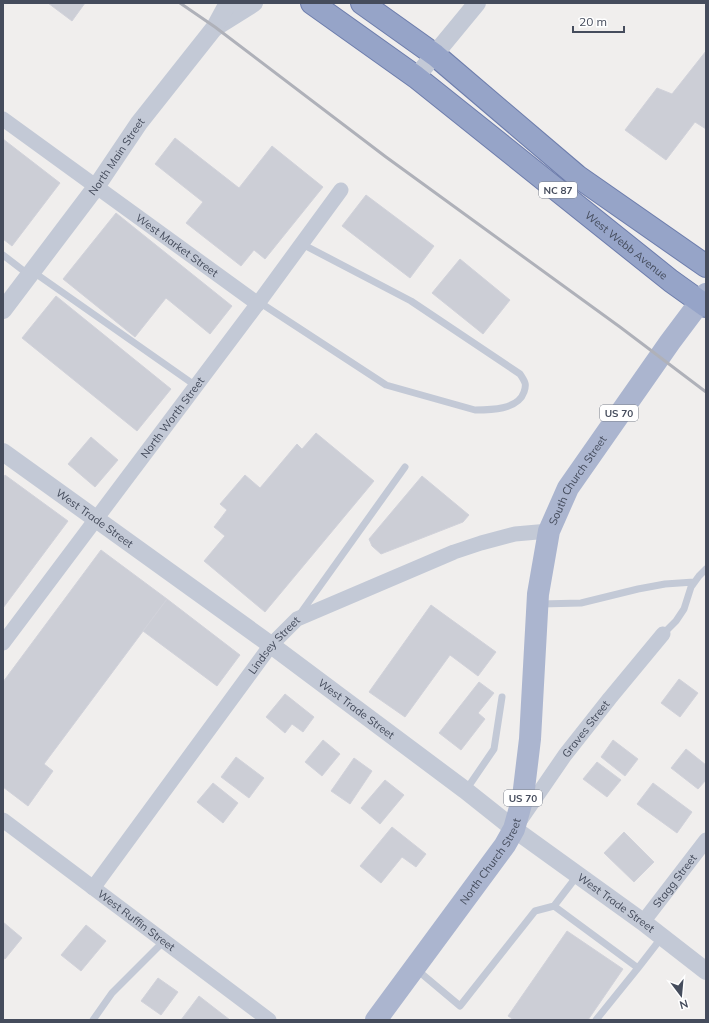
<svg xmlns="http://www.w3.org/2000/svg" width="709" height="1023" viewBox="0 0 709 1023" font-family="Mulish,sans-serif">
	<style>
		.building { fill: #ccced6; stroke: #d1d2da }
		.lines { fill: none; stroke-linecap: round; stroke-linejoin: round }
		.trunk-casing { stroke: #6d7dac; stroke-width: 24 }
		.service { stroke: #c3c9d6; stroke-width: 7 }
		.minor { stroke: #c3c9d6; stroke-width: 15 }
		.tertiary { stroke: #c3c9d6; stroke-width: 18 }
		.primary { stroke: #abb5cf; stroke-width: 22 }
		.trunk { stroke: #96a4c8; stroke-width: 22 }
		.rail { stroke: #afb1b9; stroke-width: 3 }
		.labels { text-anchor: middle; stroke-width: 3.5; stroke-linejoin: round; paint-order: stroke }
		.shield { fill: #fff; stroke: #7d828d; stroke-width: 1 }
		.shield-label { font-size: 10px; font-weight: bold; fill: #454c5c }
		.street-label { font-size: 11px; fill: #454c5c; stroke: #fff }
	</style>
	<rect width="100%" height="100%" fill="#f0eeed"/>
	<path class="building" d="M48,3H85L72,21Z
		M706,51V129L695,122L666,160L625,130L657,88L672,94Z
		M175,138L239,188L272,146L323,187L265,259L254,250L241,266L186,223L203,202L155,164Z
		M3,139L60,183L12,246L3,239Z
		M366,195L434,246L410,278L342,226Z
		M116,213L232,306L210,334L166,298L135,337L63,279Z
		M460,259L510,300L483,334L432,293Z
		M56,296L171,389L137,431L22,338Z
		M316,433L374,481L265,612L204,561L225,536L214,527L227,510L220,504L245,475L260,488L297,444L302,449Z
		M91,437L118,460L95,487L68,464Z
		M5,475L68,521L3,608V479Z
		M422,476L469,515L463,522L381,554L372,546L369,539Z
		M101,550L167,599L44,764L53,771L28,806L3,787V682Z
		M167,599L240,655L217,686L143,631Z
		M431,605L496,652L478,676L450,655L405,717L369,692Z
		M679,679L698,693L680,717L661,703Z
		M479,682L494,693L478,713L485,719L461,750L439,733Z
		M285,694L314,717L303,732L292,724L285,733L266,717Z
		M323,740L340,754L322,776L305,762Z
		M613,740L638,759L625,776L601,757Z
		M686,749L706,765V780L698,789L671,768Z
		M236,757L264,778L249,798L221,777Z
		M354,758L372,771L350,804L331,791Z
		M597,762L621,780L607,797L583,779Z
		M385,780L404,795L380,824L361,808Z
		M213,783L238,803L223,823L197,802Z
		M653,783L692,812L677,833L637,804Z
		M392,827L426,854L416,867L402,857L381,883L360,866Z
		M624,832L654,862L634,882L604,853Z
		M3,922L22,938L5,959L3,958Z
		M86,925L106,941L81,971L61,955Z
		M567,931L623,969L588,1020H514L508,1016Z
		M158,978L178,992L161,1015L141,1001Z
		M199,996L230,1020H181Z"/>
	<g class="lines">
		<defs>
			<g id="trunk">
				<path id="s10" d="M312,3L416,77L671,281L706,306"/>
				<path d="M362,3L435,55L577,176L706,266"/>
			</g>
		</defs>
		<use href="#trunk" class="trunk-casing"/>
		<path class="service" d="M3,255L29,275
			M32,271L196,386
			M259,302L386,385L475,410C490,410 518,410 524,392C525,389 526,386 525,383C524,380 522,377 520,374L411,301L302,244
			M541,604L581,603L638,589L665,584L694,582
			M300,614L405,467
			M663,634L676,621L684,609L691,587L699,576L706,569
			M466,790L494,749L502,697
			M554,906L638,968L662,937
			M416,969L460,1006L535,911L554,906L577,876
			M93,1020L112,993L164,941
			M596,1020L638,968"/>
		<g class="minor">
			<path id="s1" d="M3,119L258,304"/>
			<path id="s2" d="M3,643L259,302L341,190"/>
			<path id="s3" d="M521,819L565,755L610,698L663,634"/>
			<path id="s4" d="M3,820L269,1020"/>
			<path id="s5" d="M93,888L271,645L297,619L454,552L481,543L515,534L549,531"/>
			<path id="s6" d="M643,922L706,840"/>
		</g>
		<g class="tertiary">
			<path d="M216,27L254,3"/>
			<path d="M416,77L477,3"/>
			<path id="s7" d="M3,310L96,187L139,123L215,27L228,3"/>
			<path id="s8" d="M3,452L271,645L465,790L514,829L643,922L706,971"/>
		</g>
		<path class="primary" id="s9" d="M376,1020L505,845L514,829L523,797L530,739L538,594L549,531L568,488L670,342L706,294"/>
		<use href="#trunk" class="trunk"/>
		<path class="rail" d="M180,3L215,27L386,157L620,327L706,392"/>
	</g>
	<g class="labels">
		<g class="shield">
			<rect x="539" y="182" width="38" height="16" rx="3"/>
			<rect x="600" y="405" width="38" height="16" rx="3"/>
			<rect x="504" y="790" width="38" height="16" rx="3"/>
		</g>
		<g class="shield-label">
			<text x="558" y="194">NC 87</text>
			<text x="619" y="417">US 70</text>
			<text x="523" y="802">US 70</text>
		</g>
		<g class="street-label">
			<text dy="4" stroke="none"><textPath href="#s7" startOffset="191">North Main Street</textPath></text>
			<text dy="4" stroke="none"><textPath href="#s10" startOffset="397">West Webb Avenue</textPath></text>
			<text dy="4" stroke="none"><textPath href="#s1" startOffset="215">West Market Street</textPath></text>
			<text dy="4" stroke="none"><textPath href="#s2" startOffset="282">North Worth Street</textPath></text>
			<text dy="4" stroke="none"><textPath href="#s9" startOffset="595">South Church Street</textPath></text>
			<text dy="4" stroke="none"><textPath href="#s8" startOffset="113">West Trade Street</textPath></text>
			<text dy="4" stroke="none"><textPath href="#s5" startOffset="303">Lindsey Street</textPath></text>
			<text dy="4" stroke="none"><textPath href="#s8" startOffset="437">West Trade Street</textPath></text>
			<text dy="4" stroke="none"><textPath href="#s3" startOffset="111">Graves Street</textPath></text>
			<text dy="4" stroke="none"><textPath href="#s9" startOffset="196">North Church Street</textPath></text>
			<text dy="4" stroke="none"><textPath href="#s6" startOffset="52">Stagg Street</textPath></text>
			<text dy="4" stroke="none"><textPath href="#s8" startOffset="761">West Trade Street</textPath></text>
			<text dy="4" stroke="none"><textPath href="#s4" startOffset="167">West Ruffin Street</textPath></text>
		</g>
	</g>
	<rect width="709" height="1023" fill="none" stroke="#454c5c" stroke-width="8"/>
	<g transform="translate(681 995) rotate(164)" stroke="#ffffff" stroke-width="3" paint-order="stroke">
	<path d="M0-3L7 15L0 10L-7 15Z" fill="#454c5c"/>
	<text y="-6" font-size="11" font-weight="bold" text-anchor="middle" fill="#454c5c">N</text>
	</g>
	<path d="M573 26v6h51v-6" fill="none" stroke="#454c5c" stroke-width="2"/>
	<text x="579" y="26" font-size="12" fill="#454c5c" stroke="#ffffff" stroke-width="3" paint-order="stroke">20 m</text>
</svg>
